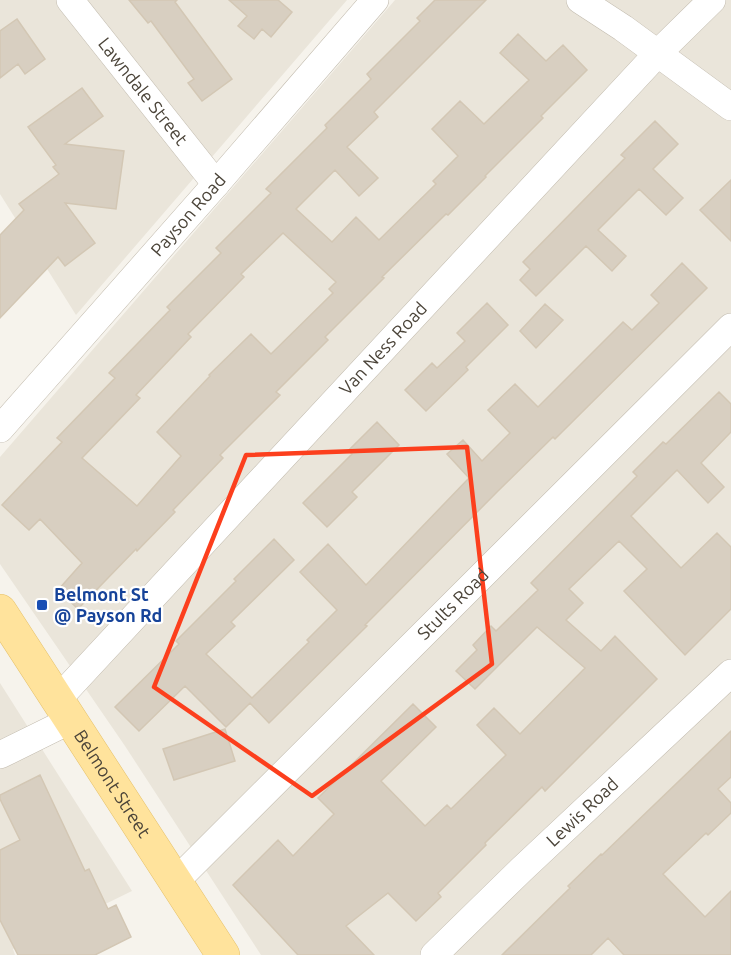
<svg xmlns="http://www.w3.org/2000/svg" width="731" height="955" viewBox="0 0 731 955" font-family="Ubuntu,sans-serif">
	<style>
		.residential { fill: #eae5da }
		.building { fill: #d8cfc1; stroke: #d3c7b4; stroke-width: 1.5; fill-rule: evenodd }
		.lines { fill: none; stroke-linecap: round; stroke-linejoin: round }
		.minor-casing { stroke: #c2bbae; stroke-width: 28 }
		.major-casing { stroke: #e6c16a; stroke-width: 34 }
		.minor { stroke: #fff; stroke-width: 27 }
		.major { stroke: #ffe39c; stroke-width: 33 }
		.marked { fill: none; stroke: #fc3f1d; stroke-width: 4.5; stroke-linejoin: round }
		.transit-dot { fill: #1a4fb4; stroke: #fff; stroke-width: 2 }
		.labels { text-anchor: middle; stroke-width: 4.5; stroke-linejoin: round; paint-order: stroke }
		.street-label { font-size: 18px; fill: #4b4439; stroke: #fff }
		.transit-label { font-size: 18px; font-weight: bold; fill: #164399; stroke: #fff; text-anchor: start }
	</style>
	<rect width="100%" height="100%" fill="#f6f3ec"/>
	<path class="residential" d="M0,0H347L76,315L0,194Z
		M395,0H731V955H261L125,746L0,564V457Z
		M0,683L132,891L13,949L15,955H0Z"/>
	<path class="building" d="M129,0H177L175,2L232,79L202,101L188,83L194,79L151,21L148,23Z
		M229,0H278L292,12L271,37L262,29L254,39L238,26L247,16Z
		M435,0H486L374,112L378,117L347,147L378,178L359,196L335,170L296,209L332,242L356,217L379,240L436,184L433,181L458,156L432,129L460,101L484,124L529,80L500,53L518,34L546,61L563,45L587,70L541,116L543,118L485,176L486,177L448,215L446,214L382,277L384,278L325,337L328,340L276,392L280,395L220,455L223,458L173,510L175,512L137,551L136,549L78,609L58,590L82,563L40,519L29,530L2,505L62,442L57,438L115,378L109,373L170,310L167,307L221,253L216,248L271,193L266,189L327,128L325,125L371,79L367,74L420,21L417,18ZM283,233L336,282L329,289L333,293L271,354L251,334L209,375L210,376L157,432L181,456L137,506L82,458L140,398L136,395L191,337L188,334L244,277L241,274Z
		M17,19L45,59L25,74L18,64L0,78V31Z
		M82,88L103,116L65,144L124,151L116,209L65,203L95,243L65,266L58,257L0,318V235L24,210L19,204L59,174L53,167L56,165L28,127Z
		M655,121L678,144L653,169L683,198L666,215L639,189L598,230L626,256L612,271L586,246L536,296L520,280L530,269L523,262L625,158L621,155Z
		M731,180V241L700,210Z
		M682,263L707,288L555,439L553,437L498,491L365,625L367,626L269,723L250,703L226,727L185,686L139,731L115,707L179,644L176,641L236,581L234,579L274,539L294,560L231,622L235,626L206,654L252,698L309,642L307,640L337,610L300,572L328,544L366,585L469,478L447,454L463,440L482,461L510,433L488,410L515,384L538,407L623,322L632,330L659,303L651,295Z
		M487,303L508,325L466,367L468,370L426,411L405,390L432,363L437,368L465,341L457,333Z
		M545,304L563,320L536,348L520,331Z
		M719,392L731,404V432L701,463L724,487L708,503L677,470L631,516L681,568L717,533L731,547V609L685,655L624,591L647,569L619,541L569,589L583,603L566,620L601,651L615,636L657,679L545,791L542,787L485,843L486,845L438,893L441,897L416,921L388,893L346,926L374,955H298L233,885L278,840L293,856L334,814L318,798L413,704L436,727L381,781L425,826L447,805L451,809L506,755L477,725L494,708L520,734L585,668L537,627L475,689L456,671L477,650L473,645L491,626L496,631L538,590L531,583L637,476L633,472L663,442L666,444Z
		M377,422L399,445L352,492L357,497L327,527L303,503L352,454L348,451Z
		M225,729L235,761L174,780L163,749Z
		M731,731V777L718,789L731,803V813L708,835L706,833L663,874L705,917L731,891V955H624L608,938L591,955H502L570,888L568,886L601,854L602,855Z
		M40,775L85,871L89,869L108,909L116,905L131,937L95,955H18L0,920V850L20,840L0,799V795Z"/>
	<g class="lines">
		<defs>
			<g id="minor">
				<path id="s1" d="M70,0L216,184"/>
				<path d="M580,0L623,28L731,107"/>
				<path id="s2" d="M0,429L216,184L375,0"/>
				<path id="s3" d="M58,699L658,53L712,0"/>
				<path d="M0,755L71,720"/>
				<path id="s4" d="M175,882L731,327"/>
				<path id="s5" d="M434,955L521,870L731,673"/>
			</g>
			<g id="major">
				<path id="s6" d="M0,611L223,955"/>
			</g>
		</defs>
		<use href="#minor" class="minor-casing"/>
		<use href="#major" class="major-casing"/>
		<use href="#minor" class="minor"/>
		<use href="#major" class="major"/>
	</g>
	<path class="marked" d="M467,447L492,664L312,796L154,687L246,455Z"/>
	<rect class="transit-dot" x="36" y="599" width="12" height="12" rx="3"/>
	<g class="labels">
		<g class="street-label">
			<text dy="6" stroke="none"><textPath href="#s1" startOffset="117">Lawndale Street</textPath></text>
			<text dy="6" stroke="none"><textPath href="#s2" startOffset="285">Payson Road</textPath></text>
			<text dy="6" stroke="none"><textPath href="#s3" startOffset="478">Van Ness Road</textPath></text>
			<text dy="6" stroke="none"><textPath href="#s4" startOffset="393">Stults Road</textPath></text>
			<text dy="6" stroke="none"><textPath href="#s6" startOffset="206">Belmont Street</textPath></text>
			<text dy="6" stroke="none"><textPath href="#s5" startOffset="206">Lewis Road</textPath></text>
		</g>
		<g class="transit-label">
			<text x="54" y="601">Belmont St<tspan x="54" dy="21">@ Payson Rd</tspan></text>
		</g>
	</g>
</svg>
